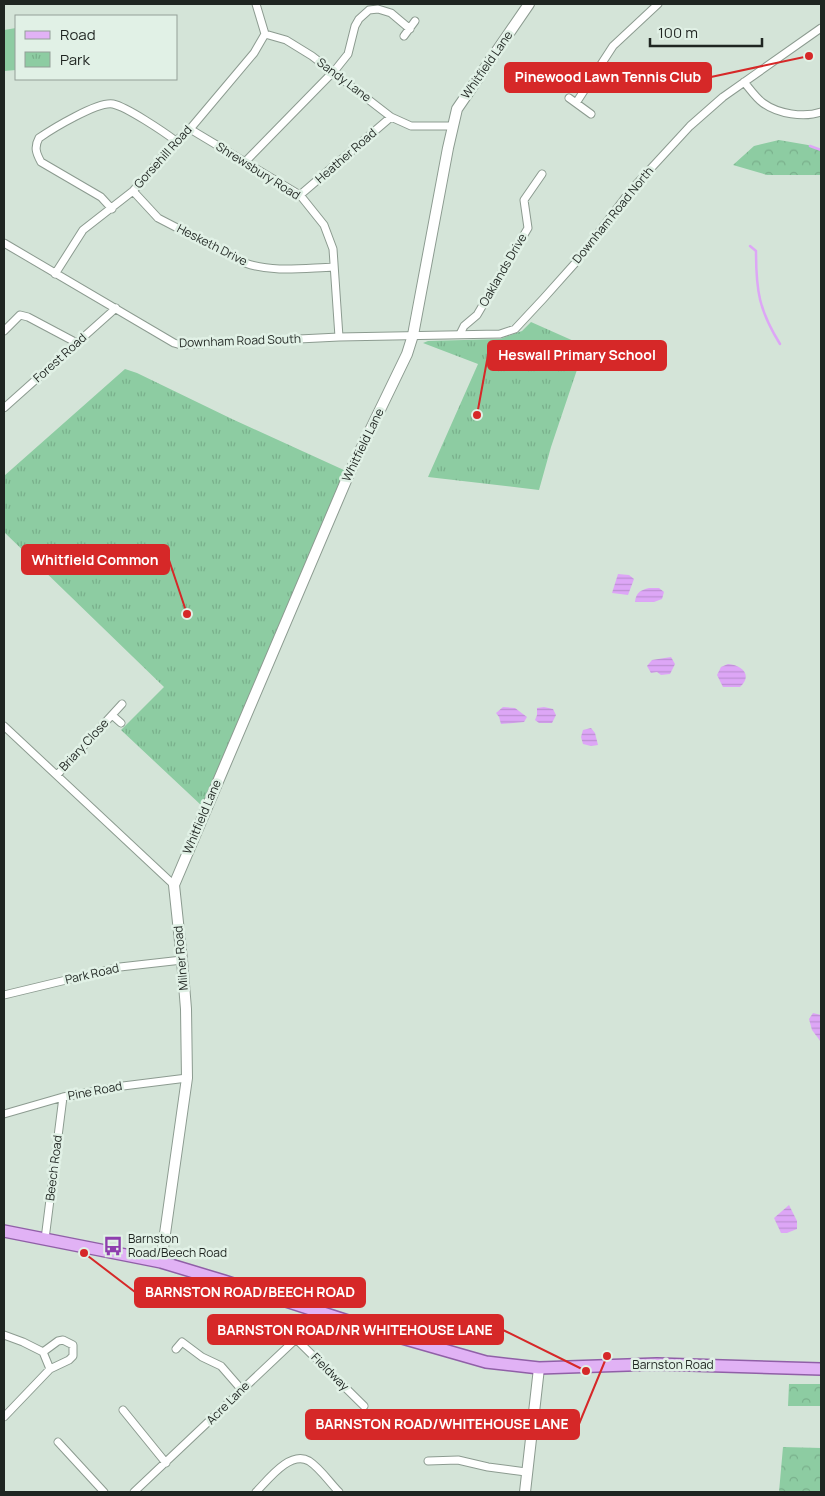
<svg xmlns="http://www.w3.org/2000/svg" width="825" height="1496" viewBox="0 0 825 1496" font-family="Manrope,sans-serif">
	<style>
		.green { fill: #8dcca2 }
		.forest { fill: url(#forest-crowns) }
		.park { fill: url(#park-tufts) }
		.water { fill: url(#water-rules) }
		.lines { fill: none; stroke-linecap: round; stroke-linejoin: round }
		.stream { stroke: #dda6f6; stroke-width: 2.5 }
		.street-casing { stroke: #8c9b90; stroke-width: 9 }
		.secondary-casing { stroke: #8c9b90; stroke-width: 12 }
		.primary-casing { stroke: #905fa7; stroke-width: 14 }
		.street { stroke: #fff; stroke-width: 7 }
		.secondary { stroke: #fff; stroke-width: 10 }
		.primary { stroke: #e1b2f5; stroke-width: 11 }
		.labels { text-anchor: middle; stroke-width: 5; stroke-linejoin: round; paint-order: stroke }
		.street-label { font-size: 12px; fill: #1f2521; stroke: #e1f1e6 }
		.poi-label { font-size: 12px; fill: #1f2521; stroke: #e1f1e6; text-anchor: start }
		.leader { fill: none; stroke: #d62828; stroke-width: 2 }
		.callout-dot { fill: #d62828; stroke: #e1f1e6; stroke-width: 2 }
		.callout { fill: #d62828; stroke: #d62828; stroke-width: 2 }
		.callout-label { font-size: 14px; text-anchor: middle; font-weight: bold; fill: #fff }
	</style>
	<defs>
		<pattern id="forest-crowns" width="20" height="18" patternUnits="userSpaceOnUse" patternTransform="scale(1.25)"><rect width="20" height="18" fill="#8dcca2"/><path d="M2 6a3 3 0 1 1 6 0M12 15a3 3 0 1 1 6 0" fill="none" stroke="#79af8b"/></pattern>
		<pattern id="park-tufts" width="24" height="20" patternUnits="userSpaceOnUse" patternTransform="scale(1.25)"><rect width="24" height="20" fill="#8dcca2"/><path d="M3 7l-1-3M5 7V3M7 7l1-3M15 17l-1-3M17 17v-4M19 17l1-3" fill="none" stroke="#79af8b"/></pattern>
		<pattern id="water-rules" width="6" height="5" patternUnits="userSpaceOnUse" patternTransform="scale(1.25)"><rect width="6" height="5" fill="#dda6f6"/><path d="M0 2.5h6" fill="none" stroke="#bd8fd3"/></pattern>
	</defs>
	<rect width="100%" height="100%" fill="#d4e4d8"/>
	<path class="green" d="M16,28V70L4,71V30Z"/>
	<path class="forest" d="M779,140L808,145L821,150V175H767L733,165L754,146Z
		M789,1384H821V1406H788Z
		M783,1447L821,1448V1492H779Z"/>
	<path class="park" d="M531,322L585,346L551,447L539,490L428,477L478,364L423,343L428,341L500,339L522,331Z
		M125,369L137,373L232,419L346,471L202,806L121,730L164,687L4,532V476Z"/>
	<path class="water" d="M618,574L629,575L634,579L628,595L612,593Z
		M649,588H659L664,592L662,599L654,602H635C636,592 641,590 649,588Z
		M671,657L675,664L670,674L661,675L657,672L651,673L647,666L652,660Z
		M728,664C742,665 753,675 740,687H723L717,675L721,667Z
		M503,707L515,708L527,717L524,722L501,724L499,717L496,713Z
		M544,707L553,709L556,715L552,723H539L535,720L537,715V708Z
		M591,728L595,733L598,745L591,746L583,744L581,737L583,730Z
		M813,1013L821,1015V1042L812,1030L809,1019Z
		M789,1205L797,1221V1229L787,1233H781L774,1218Z"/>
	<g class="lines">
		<path class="stream" d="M810,146L821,150
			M750,246L756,251C756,291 759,310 780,344"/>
		<defs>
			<path id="street" d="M256,4L265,34L286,40L312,56L391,117L411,126H453
				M404,36L415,21
				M744,82C750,89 756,98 763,103C778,114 804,118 821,112
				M569,98L591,114
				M576,103L613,46L658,4
				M190,129L300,195L324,225L333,249L339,337
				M245,162L336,69L348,54L355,26L359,19L369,10L378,9L391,13L410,29
				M133,191L158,218L245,263C273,273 304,268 334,267
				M300,195L391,117
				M112,209L101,197L41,162C36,153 34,147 39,138C52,129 98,101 113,104C127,107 164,132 176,141
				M4,243L174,343L181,345L339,337L500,334L515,329L543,299L577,261L631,190L690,126L723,97L821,28
				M55,274L83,230L133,191L176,141L190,129L254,53L265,34
				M4,331L20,315L28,317L77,343
				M460,334L464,326L477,315L528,228L524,200L542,174
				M4,408L116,308
				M112,715L121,723
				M4,726L174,885
				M57,775L122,704
				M4,995L120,967L182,960
				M4,1114L63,1097L123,1086L187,1078
				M45,1239L63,1097
				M4,1335L23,1342L43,1352L50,1369
				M296,1339L364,1406
				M176,1349L182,1342L202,1357L221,1366L241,1389
				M123,1410L166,1463
				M4,1417L50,1369L69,1360L73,1356V1345L63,1340L58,1341L43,1352
				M58,1442L104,1492
				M428,1461L458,1460L488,1467L526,1472
				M134,1492L296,1339L308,1324L316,1310
				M256,1492C268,1480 290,1450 309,1461C320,1468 330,1483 339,1492"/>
			<path id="secondary" d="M161,1262L187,1078L186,1009L182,960L174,885L348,476L407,354L413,335L448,148L457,109L529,4
				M525,1492L539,1368"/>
			<path id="primary" d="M4,1231L161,1262L224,1281L388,1334L486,1362L539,1368L657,1364L821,1369"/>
		</defs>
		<use href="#street" class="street-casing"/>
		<use href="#secondary" class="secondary-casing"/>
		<use href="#primary" class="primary-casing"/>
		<use href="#street" class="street"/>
		<use href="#secondary" class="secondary"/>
		<use href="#primary" class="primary"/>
	</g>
	<defs>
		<symbol id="bus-bare" viewBox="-9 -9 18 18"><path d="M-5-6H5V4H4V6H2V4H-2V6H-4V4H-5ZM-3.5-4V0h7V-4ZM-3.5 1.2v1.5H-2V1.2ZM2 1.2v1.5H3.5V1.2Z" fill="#8e3eae" stroke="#e1f1e6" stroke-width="2.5" paint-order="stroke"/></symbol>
	</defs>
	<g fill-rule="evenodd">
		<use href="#bus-bare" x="99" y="1232" width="28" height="28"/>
	</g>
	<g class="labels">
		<g class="street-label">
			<text transform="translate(487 65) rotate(-55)" y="4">Whitfield Lane</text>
			<text transform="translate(344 80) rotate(37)" y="4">Sandy Lane</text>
			<text transform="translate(346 156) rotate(-41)" y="4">Heather Road</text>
			<text transform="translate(163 157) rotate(-48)" y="4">Gorsehill Road</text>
			<text transform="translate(258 171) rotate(32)" y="4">Shrewsbury Road</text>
			<text transform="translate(613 215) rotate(-51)" y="4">Downham Road North</text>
			<text transform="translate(212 245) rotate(27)" y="4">Hesketh Drive</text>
			<text transform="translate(503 270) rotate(-60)" y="4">Oaklands Drive</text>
			<text transform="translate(240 341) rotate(-2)" y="4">Downham Road South</text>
			<text transform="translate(60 358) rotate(-42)" y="4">Forest Road</text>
			<text transform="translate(363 445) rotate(-64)" y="4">Whitfield Lane</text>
			<text transform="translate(84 745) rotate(-47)" y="4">Briary Close</text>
			<text transform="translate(202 817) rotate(-67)" y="4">Whitfield Lane</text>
			<text transform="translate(181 958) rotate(-95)" y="4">Milner Road</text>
			<text transform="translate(92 974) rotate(-13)" y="4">Park Road</text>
			<text transform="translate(95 1091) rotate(-11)" y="4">Pine Road</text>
			<text transform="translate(54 1168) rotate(-83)" y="4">Beech Road</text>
			<text x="673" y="1369">Barnston Road</text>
			<text transform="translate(330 1372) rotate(45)" y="4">Fieldway</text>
			<text transform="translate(228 1403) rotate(-45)" y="4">Acre Lane</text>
		</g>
		<g class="poi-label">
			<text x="128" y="1243">Barnston<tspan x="128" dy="14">Road/Beech Road</tspan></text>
		</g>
	</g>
	<path class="leader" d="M809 56L711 77M477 415L488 355M187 614L169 560M84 1253L135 1292M586 1371L503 1330M607 1356L579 1424"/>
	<g class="callout-dot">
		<circle cx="809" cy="56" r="5"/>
		<circle cx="477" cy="415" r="5"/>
		<circle cx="187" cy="614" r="5"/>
		<circle cx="84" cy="1253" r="5"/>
		<circle cx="586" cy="1371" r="5"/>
		<circle cx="607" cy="1356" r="5"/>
	</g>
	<g class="callout">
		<rect x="505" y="63" width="206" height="29" rx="5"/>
		<rect x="488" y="341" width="178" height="29" rx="5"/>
		<rect x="22" y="545" width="147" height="29" rx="5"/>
		<rect x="135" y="1278" width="230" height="29" rx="5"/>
		<rect x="208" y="1315" width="295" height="29" rx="5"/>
		<rect x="306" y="1410" width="273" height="29" rx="5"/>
	</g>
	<g class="callout-label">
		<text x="608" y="82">Pinewood Lawn Tennis Club</text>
		<text x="577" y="360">Heswall Primary School</text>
		<text x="95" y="565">Whitfield Common</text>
		<text x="250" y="1297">BARNSTON ROAD/BEECH ROAD</text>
		<text x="355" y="1335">BARNSTON ROAD/NR WHITEHOUSE LANE</text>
		<text x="442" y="1429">BARNSTON ROAD/WHITEHOUSE LANE</text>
	</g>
	<rect width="825" height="1496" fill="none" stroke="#1f2521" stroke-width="10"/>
	<rect x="15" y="15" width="162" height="65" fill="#e1f1e6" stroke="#939f97"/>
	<rect x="25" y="31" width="25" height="8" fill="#e1b2f5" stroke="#939f97"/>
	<text x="60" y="40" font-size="15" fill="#1f2521">Road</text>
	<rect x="25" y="52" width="25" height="15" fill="url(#park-tufts)" stroke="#939f97"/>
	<text x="60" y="65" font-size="15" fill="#1f2521">Park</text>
	<path d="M650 38v8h112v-8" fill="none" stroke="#1f2521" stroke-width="2.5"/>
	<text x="658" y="38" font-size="15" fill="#1f2521" stroke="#e1f1e6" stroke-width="4" paint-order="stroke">100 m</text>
</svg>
